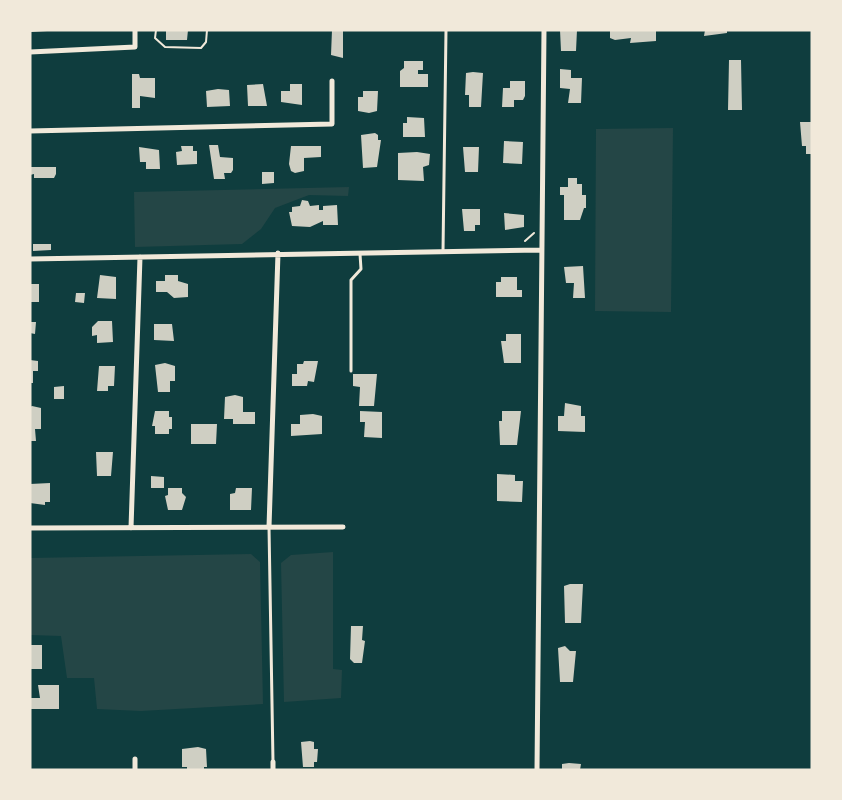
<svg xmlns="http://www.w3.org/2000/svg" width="842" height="800" viewBox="0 0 842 800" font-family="Signika,sans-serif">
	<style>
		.green { fill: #244646 }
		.building { fill: #cfcfc3 }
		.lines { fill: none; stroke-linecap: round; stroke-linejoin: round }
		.path { stroke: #f1e9da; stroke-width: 2 }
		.service { stroke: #f1e9da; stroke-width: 3 }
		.minor { stroke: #f1e9da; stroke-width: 5 }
	</style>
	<rect width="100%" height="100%" fill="#0f3d3e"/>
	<path class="green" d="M673,128L671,312L595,311L596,129Z
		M349,187L348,196L309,195L275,208L261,229L242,244L135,247L134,192Z
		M333,552V669L342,670L341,698L284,702L281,563L291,555Z
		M251,554L260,562L263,704L141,711L97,709L94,678H67L61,636L30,635V558Z"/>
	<path class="building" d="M166,30H188L187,40H166Z
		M332,30H343V58L331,55Z
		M560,30H577L576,51H561Z
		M610,30H656V41L630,43L631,38L615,40L610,38Z
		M705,30H727V33L704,36Z
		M729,60H741L742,110H728Z
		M404,61H423V70H418V74H428V87H400V71L404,68Z
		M560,69L571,70V78H582L581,103H568L570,89L560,88Z
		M473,72L483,73L481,107H469V95H465L466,73Z
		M132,74H139L140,78H155V98L140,96V108H132Z
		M510,81H525V96L523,100H514V107H502L503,88H510Z
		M263,84L267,106H248L247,85Z
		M290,84H302V105L281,102V91H290Z
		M218,89L229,90L230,106L207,107L206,91Z
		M363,91H378L377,111L369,113L358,111V97H363Z
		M407,117L424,118L425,137H403V123H407Z
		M800,122H812V154H806V146H802Z
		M375,133L378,135V140H381L377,167L363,168L361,135Z
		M504,141L523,142L522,164L503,163Z
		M209,145H218L220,157L233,158V170L231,173H224L225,179H214Z
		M181,146H193V151H197V164L177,165L176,152L182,151Z
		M291,146H321V157L304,158V171L295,173L291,171L289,164Z
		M139,147L159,150L160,169H146V162H140Z
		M463,147H479L478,172H465Z
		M417,152L430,154L429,165L423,167L424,181L398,180V153Z
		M30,167H56V174L54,178H34V174L30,175Z
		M262,172H274V183L262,184Z
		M568,178H577V184H582V195H586V208H584L580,220H564V195H560V187H568Z
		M302,200L308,201L310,206L319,205V210H323V206L337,205L338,225H323V221L310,227L292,226L289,212H292V207L300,206Z
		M462,209H480V225H475V231H464Z
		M504,213L524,215V227L505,230Z
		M33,244H51V250L33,251Z
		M583,266L585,298H573L574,283H566L564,267Z
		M100,275L116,277V299L97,298Z
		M165,275H178V281L188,284V297L174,298L167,292H156V281H165Z
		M501,277H517V290H522V297H496V282H501Z
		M30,284H39V302H30Z
		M76,293H85L84,303L75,302Z
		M98,321H112L113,342L97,343V335L92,336V327Z
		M30,322H36L35,334L30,333Z
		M154,324H172L174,341L154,340Z
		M506,334H521V363H504L501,341H506Z
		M30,360L38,361V371H33V383H30Z
		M304,361H318L314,382L308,381L307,386H292V374H297V364H303Z
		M165,363L175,366V381H170V392H158L155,365Z
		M99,366H115L114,386H108V391H97Z
		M353,374H377L374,406H359L360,387L353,386Z
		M64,386V399H54V387Z
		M235,395L243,397V412H255V424H233V419H224L225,397Z
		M565,403L581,406V416H585V432L558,431V416H564Z
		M32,406L41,408V429H35L36,441H30V407Z
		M155,411H169V417H172V429H169V434H155V426H152Z
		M360,411L382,412V438L364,437L365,422H360Z
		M502,411H521L517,445H500L499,421H502Z
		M313,414L322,416V434L291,436V424H300V415Z
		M191,424H217L216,444H191Z
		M96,452H113L111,476H97Z
		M497,474L515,475V481H523L522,502L497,501Z
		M151,476L164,477V488H151Z
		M50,483V502H45V505L30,503V484Z
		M168,488H182V493L186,497L182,510H168L165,496L168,495Z
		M236,488H252L251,510H230V494L235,493Z
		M570,584H583L581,623H565L564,586Z
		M351,626H363L362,640L365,641L362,663H354L350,659Z
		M30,645H42V669H30Z
		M565,646L570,651H576L573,682H560L558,648Z
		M38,685H59V709H30V698H40Z
		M310,741L314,742V749H318L317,762H314V767H303L301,742Z
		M198,747L206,749L207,767H204V770H187V767H182V749Z
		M569,763L581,764L580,770H562V764Z"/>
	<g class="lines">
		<path class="path" d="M156,30L155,38L165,47L201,48L206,42L207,30
			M30,31L47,30
			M525,241L534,233"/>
		<path class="service" d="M443,251L446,30
			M351,371V280L361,269L360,254
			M269,527L273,762"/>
		<path class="minor" d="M30,52L135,47V30
			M30,131L332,124V81
			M30,259L541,250
			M269,527L278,253
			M30,528L343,527
			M131,528L140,257
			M135,759V770
			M273,770V762
			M537,770L544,30"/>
	</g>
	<rect width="842" height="800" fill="none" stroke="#f1e9da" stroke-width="63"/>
</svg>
